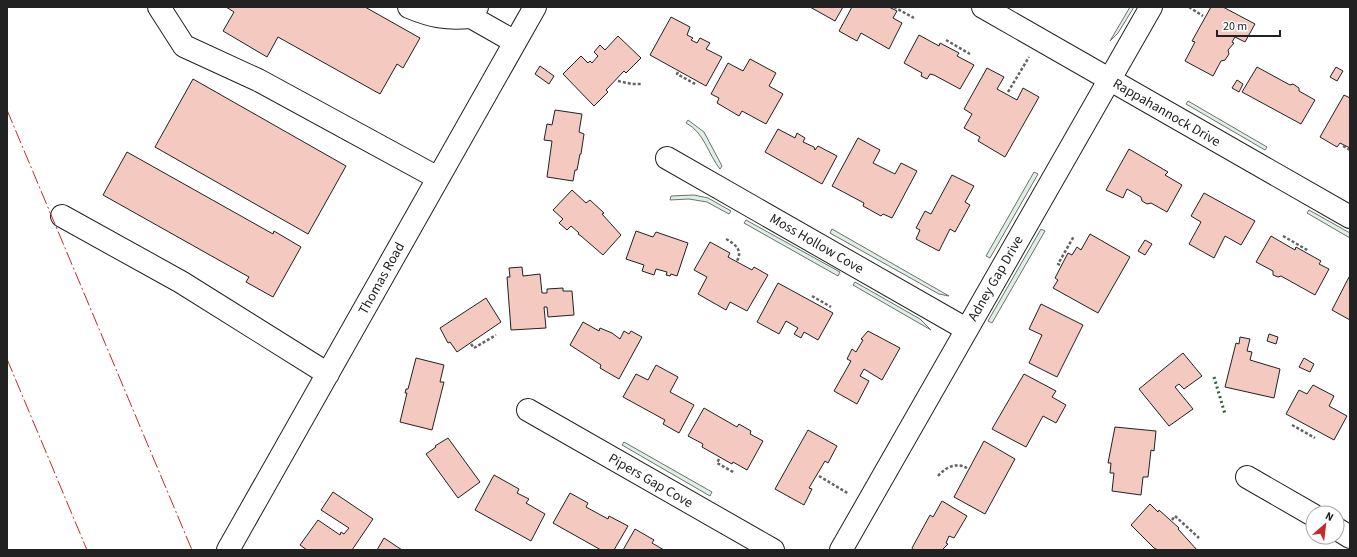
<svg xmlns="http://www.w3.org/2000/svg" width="1357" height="557" viewBox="0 0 1357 557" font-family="'Source Sans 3',sans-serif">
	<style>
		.green { fill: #e0efe3; stroke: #6f6f6f }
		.building { fill: #f3c9c0; stroke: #222 }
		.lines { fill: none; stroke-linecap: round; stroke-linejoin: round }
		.minor-casing { stroke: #222; stroke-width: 24 }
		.path { stroke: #646464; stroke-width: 2.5; stroke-dasharray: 3 2; stroke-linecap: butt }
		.minor { stroke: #fff; stroke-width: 22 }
		.hedge { stroke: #2f5e38; stroke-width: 3; stroke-dasharray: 2 3; stroke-linecap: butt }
		.power { stroke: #c62828; stroke-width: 1; stroke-dasharray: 14 3 2 3; stroke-linecap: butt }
		.labels { text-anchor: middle; stroke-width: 3; stroke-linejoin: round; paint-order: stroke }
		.street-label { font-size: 14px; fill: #222; stroke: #fff }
	</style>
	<rect width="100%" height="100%" fill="#fff"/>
	<path class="green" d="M1130,7H1134L1118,33L1110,41Z
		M1188,101L1267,147L1265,150L1186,104Z
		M688,120L704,132L722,166L720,169C708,154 704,132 686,123Z
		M1034,172L1038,174L990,258L986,256Z
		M694,195L708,198L731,211L729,214L707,202L689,199L670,200L671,196Z
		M1309,210L1350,233V238L1307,213Z
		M746,220L840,272L838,276L744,223Z
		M832,229L949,296L939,294L830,233Z
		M1041,229L1045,231L992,323L988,321Z
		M855,282L920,319L931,330L853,285Z
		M624,442L712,492L710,496L622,445Z"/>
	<path class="building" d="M226,7H365L420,38L403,68L397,64L380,94L278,37L267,57L223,31L234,12Z
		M810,7H843L835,21Z
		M852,7H889L897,11L893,18L902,23L889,49L861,33L857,41L839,31Z
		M1211,7H1223L1255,24L1245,42L1235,37L1232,42L1234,43L1228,50L1229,54L1225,60L1221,61L1213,76L1185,61L1195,42L1192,41Z
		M671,17L690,27L687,35L693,38L691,40L697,43L700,38L710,43L706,49L722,57L706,86L650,55Z
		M919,35L939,46L940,43L959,53L957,56L974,65L960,89L934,75L930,74L927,79L921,76L922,73L904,63Z
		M618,36L641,58L626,73L624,71L606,90L608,92L594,106L563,74L581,56L588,63L590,61L592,63L598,56L594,52L600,45L605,50Z
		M750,59L776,73L769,86L783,94L766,124L742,111L739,116L717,103L719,98L711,94L728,63L743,71Z
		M540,66L554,76L549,84L535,74Z
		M1257,67L1290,85L1293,84L1299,88V91L1315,100L1301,124L1242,92Z
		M1336,67L1343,71L1337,81L1330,77Z
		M987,68L1004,77L997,89L1017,100L1023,88L1039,97L1005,157L978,141L980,137L964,128L972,114L964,109Z
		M193,79L346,166L308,234L155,147Z
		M1237,80L1243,84L1239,92L1232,88Z
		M1344,95L1350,98V148L1340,143L1337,147L1320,137Z
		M555,110L582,114L579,132L584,134L581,154H580L577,170H575L573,181L547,177L552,141L544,140L547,124L552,125Z
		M778,129L795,138L797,133L805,138L803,142L814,147L815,150L818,146L837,156L822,184L765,152Z
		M858,138L880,150L873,163L895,174L901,163L917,171L892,218L883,214L881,216L863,206L864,203L832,186Z
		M1129,149L1168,172L1165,175L1182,185L1167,212L1151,203L1147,204L1142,201L1141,197L1127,189L1123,198L1106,190Z
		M127,152L273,234L274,231L301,247L273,297L246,282L249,277L103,195Z
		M952,175L974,186L965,202L970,205L955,232L950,229L939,251L916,239L920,230L916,228L925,211L931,214Z
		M572,190L586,203L590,200L604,213L602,214L621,235L603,255L581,236L578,234L579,233L571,226L567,230L559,223L563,219L553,210Z
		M1204,193L1255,221L1241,245L1225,236L1214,258L1189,244L1201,222L1191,216Z
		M636,231L653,237L656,232L688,243L677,276L671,274L670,276L666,275L667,272L656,269L654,275L642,271L644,265L626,259Z
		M1090,234L1130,257L1098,313L1053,288L1058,280L1055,278L1068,253L1072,255L1077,247L1081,250Z
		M1271,236L1295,250L1296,247L1321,261L1319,264L1329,269L1315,295L1281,276L1278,277L1273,275V271L1256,262Z
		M1145,240L1152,244L1145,255L1138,251Z
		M710,242L730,253L728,257L752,270L754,267L768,275L747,311L730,302L726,310L698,294L707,277L694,270Z
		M522,267L523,276L540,274L542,293H547V289L563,288V291H572L574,315L548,317L547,307H544L546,328L511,330L507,277H510L509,268Z
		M1349,277H1350V320L1332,310Z
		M778,283L833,313L818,340L804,332L801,338L794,334L798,328L786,321L779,334L757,322Z
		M486,298L501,322L457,352L450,342L448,343L440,328Z
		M1041,304L1083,325L1057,377L1029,363L1042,335L1029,329Z
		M583,322L599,331L600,328L612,333L620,339L624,331L629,334L631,331L642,337L619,379L600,368L601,365L570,345Z
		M868,331L900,348L882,380L864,369L860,376L869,381L857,404L834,391L851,361L847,359L852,349L856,352L863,340L861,339Z
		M1269,334L1278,337L1276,344L1267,341Z
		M1240,337L1250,339L1247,351L1252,352L1250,360L1280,369L1274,398L1225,387L1236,343L1239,344Z
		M1183,353L1202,376L1184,389L1179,384L1175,387L1193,409L1169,426L1139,389Z
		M416,358L444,365L440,382H444L432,430L400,422L407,393H405L406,389H408Z
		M1304,358L1314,364L1310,372L1299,367Z
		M656,365L678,377L670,392L694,405L679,433L663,424L665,420L623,397L636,374L648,380Z
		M1024,374L1056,391L1052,397L1066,405L1056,423L1043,416L1026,447L992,429Z
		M1313,385L1334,396L1329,406L1347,416L1334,440L1286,414L1299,390L1307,394Z
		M704,408L737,427L739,424L751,431L750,434L763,441L747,470L733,462L732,464L702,447L703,444L688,436Z
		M1115,427L1156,431L1154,451L1151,450L1148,477H1143L1141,495L1112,491L1114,473H1110L1111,463H1108Z
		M808,430L837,446L828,463L825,461L809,488L812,489L804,505L775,489Z
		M448,438L480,482L458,498L426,454L436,447L435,446Z
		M984,441L1015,459L985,514L954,497Z
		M494,475L519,489L517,493L529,499L526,503L545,514L531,541L475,510Z
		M333,492L373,519L352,550H307L300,545L318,520L340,535L341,532L344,534L349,528L321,510Z
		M570,493L588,503L586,507L608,519L609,516L628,526L614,550H601L553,523Z
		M942,501L967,516L954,538L949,536L946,543L948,544L942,550H913L912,548L930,515L933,517Z
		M1150,504L1158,512L1159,510L1179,528L1178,529L1197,550H1158L1154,548L1131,525Z
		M635,529L654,540L652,543L664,550H623Z
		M384,538L402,550H377Z"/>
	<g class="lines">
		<defs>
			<path id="minor" d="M159,7L184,46L258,80L438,178
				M409,7C433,17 446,19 471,17L477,7
				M983,7L1350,217
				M471,17L515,42
				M667,158L966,329
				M62,216L181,282L328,374
				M528,410L773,550
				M1247,477L1313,515
				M1337,529L1350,537
				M228,550L535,7
				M841,550L1151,7"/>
		</defs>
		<use href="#minor" class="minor-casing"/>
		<path class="path" d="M894,7L914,18
			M1189,7L1203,16
			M946,40L970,54
			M678,72L677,74L697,85
			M618,81L632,84H642
			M1008,92L1029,57
			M1343,146L1350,150
			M1283,236L1309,251
			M726,239C735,244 743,250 737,261
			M1060,265L1058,264L1074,236
			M812,296L831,307
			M471,344L474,348L496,335
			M1292,425L1315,438
			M719,459L717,463L735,473
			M819,476L849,494
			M938,476C946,467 956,462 967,468
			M1172,520L1175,516L1199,538"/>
		<use href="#minor" class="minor"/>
		<path class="hedge" d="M1214,377L1225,414"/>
		<path class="power" d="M7,110L192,550
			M7,359L87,550"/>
	</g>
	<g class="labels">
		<g class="street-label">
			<text transform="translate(1167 112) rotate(30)" y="5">Rappahannock Drive</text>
			<text transform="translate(817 243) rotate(30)" y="5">Moss Hollow Cove</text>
			<text transform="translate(381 278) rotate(-61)" y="5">Thomas Road</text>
			<text transform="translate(995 278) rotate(-60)" y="5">Adney Gap Drive</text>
			<text transform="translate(651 480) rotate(30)" y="5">Pipers Gap Cove</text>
		</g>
	</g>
	<rect width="1357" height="557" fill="none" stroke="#222222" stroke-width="16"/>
	<g transform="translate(1325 525) rotate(28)"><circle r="19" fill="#ffffff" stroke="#a7a7a7"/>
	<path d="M0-3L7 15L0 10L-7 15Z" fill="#c62828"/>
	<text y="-6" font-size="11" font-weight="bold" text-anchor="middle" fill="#222222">N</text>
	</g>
	<path d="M1217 30v6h63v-6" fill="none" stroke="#222222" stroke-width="2"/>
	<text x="1223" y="30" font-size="12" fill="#222222" stroke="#ffffff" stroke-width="3" paint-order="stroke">20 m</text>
</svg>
